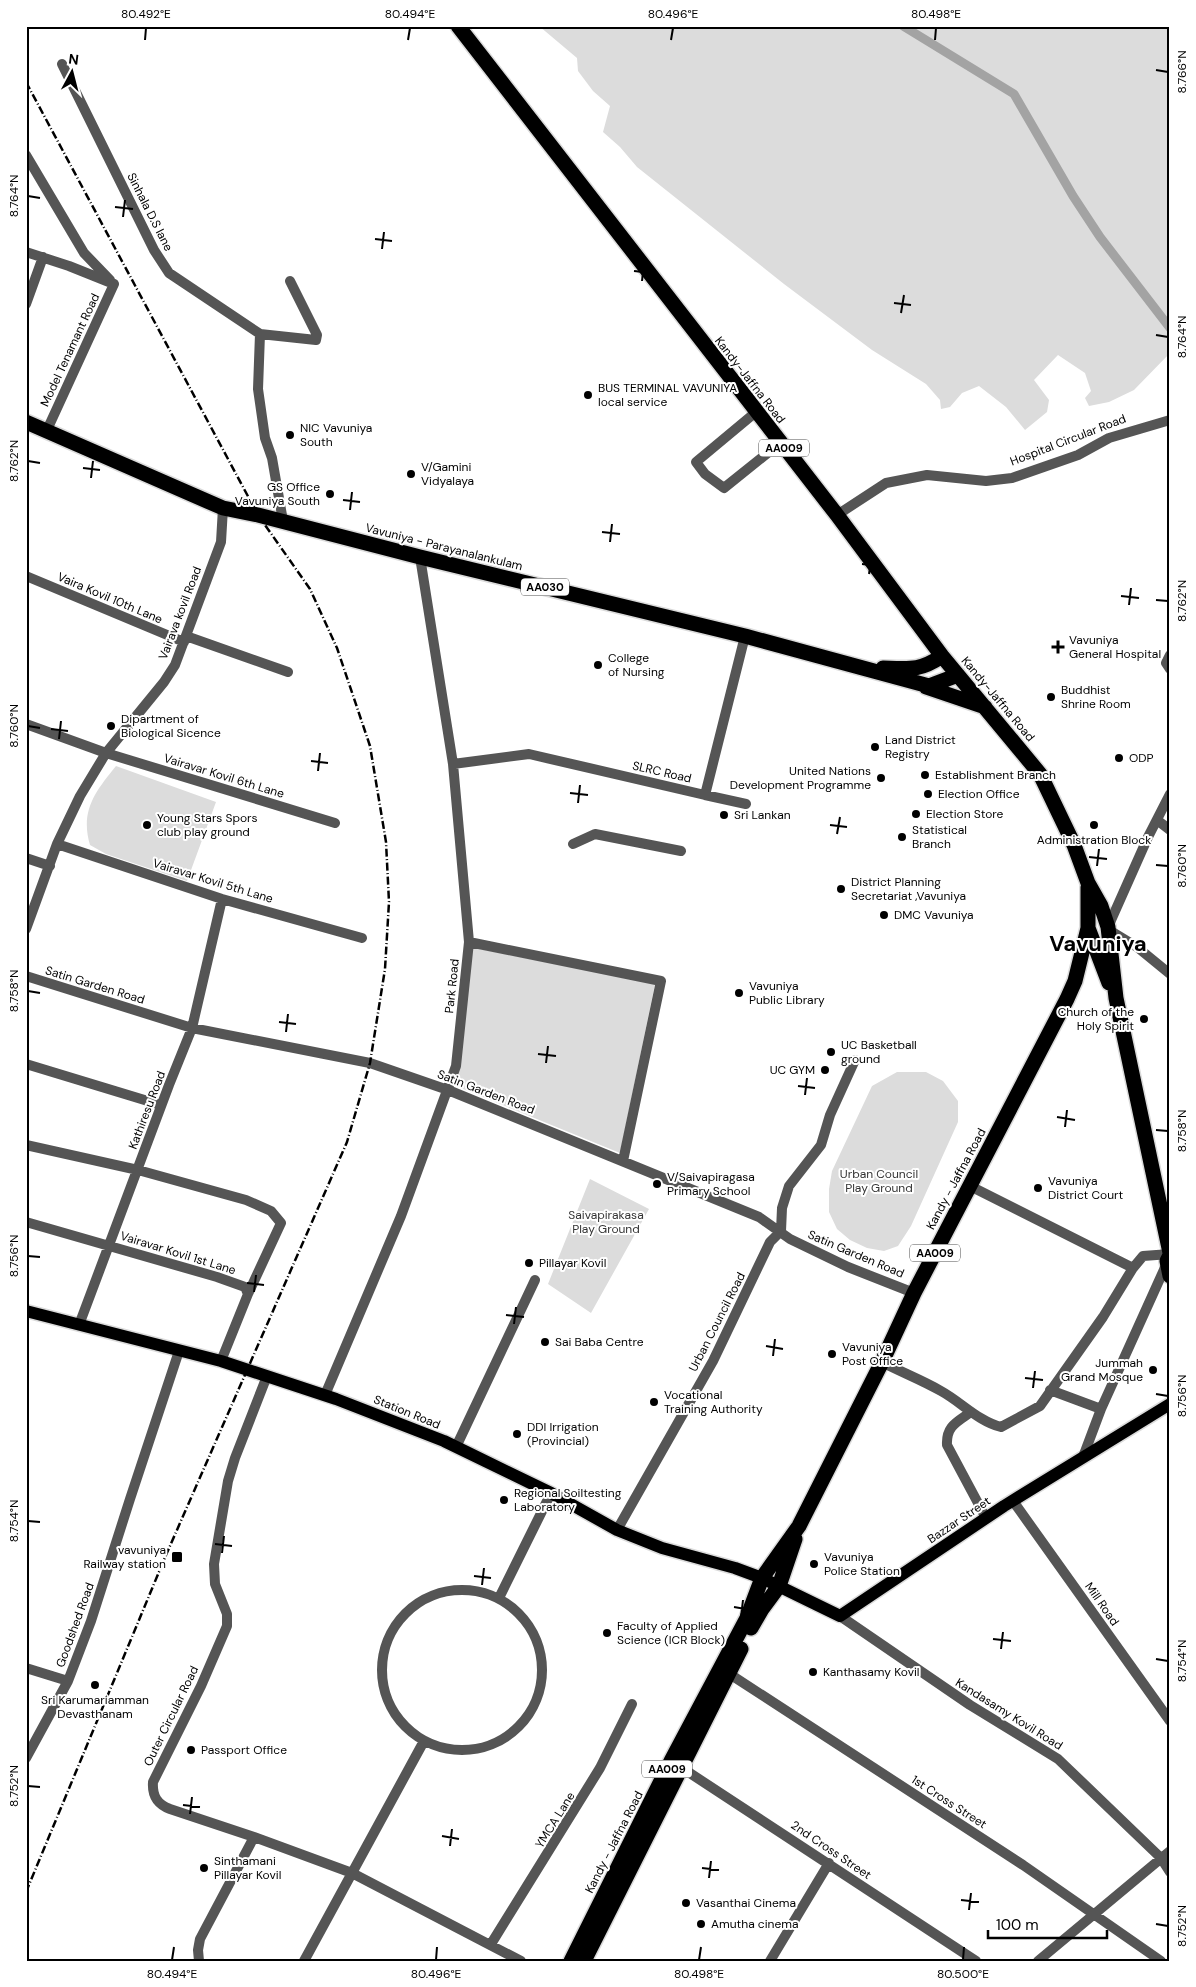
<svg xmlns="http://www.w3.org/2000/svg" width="1196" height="1987" viewBox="0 0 1196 1987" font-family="'DM Sans',sans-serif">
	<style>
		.green { fill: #dcdcdc }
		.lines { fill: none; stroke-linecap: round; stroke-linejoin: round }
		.canal { stroke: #a3a3a3; stroke-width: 9 }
		.major-casing { stroke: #dbdbdb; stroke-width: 15 }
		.highway-casing { stroke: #dbdbdb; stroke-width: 18 }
		.minor { stroke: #555; stroke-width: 10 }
		.major { stroke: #000; stroke-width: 12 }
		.highway { stroke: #000; stroke-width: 15 }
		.rail { stroke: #000; stroke-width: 2.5; stroke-dasharray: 8 2.5 1 2.5; stroke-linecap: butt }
		.ticks { fill: none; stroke: #000; stroke-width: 2 }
		.poi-dot { fill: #000; stroke: #fff; stroke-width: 2 }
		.labels { text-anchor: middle; stroke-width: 4; stroke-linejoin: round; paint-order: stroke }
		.shield { fill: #fff; stroke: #4c4c4c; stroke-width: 1 }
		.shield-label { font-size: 11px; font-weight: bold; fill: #000 }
		.street-label { font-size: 12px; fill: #000; stroke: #fff }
		.poi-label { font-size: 12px; fill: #000; stroke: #fff; text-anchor: start }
		.park-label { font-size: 12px; fill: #333; stroke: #fff }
		.town-label { font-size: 22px; font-weight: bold; fill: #000; stroke: #fff }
		.neatline { fill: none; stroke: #000; stroke-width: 2 }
		.ticks-label { font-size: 12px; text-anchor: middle; fill: #000 }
	</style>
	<rect width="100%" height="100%" fill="#fff"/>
	<path class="green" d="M539,26H1170V353L1134,390L1109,402L1089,406L1085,398L1091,391L1085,373L1058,355L1034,380L1049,400L1047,412L1025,430L1006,407L979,386L962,393L950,407L941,409L940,400L926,384L872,350L784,284L637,167L620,147L603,132L610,106L593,91L578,71L577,58Z
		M116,766L216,802L187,881L106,854L90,845C80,811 95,792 116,766Z
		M470,947L655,984L620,1153L451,1084Z
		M897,1072H926L943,1081L958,1101V1122L911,1226L898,1246L884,1251L867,1248L850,1240L837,1229L829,1212V1189L832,1171L872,1086Z
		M590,1179L649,1209L591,1313L548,1284Z"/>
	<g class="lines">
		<path class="canal" d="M903,26L1014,94L1073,196L1100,237L1170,328"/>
		<defs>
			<path id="major" d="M26,1311L221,1361L336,1399L444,1441L551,1493L617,1530L662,1548L735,1568L762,1578L840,1616L1004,1506L1170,1404"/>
			<path id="highway" d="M458,26L837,515L942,656L1040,774L1074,845L1088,883L1101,906L1108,927L1116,998L1170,1253
				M26,422L223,508L258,515L420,557L745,636L929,686L958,675
				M883,668C910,669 920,671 942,656
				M926,687L985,707
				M1088,928L1109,983
				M1170,1255L1167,1261L1170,1276
				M751,1628L762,1609L779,1586L795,1539
				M571,1961L671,1761L747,1618L762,1578L799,1526L882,1362L914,1293L1067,999L1075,981L1088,928V887
				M584,1961L741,1649"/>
		</defs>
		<use href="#major" class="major-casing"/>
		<use href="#highway" class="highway-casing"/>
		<path class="minor" d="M62,64L154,250L169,273L260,334L258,389L265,438L272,458L283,521
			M26,155L84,253L110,280
			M26,252L69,266L114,284L47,430
			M26,304L43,257
			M260,334L316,340L317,335L290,281
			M756,412L696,462L705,474L724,488L780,443
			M837,515L886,483L927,475L986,481L1012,478L1078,455L1109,438L1170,420
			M26,576L184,642
			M186,636L288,672
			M1170,655L1166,663L1170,669
			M26,724L106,753L335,823
			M453,764L529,754L705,795L745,636
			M705,795L746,804
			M1157,820L1170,830
			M57,844L222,899L362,938
			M573,844L595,834L681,851
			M26,858L50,866
			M1108,927L1148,837L1170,794
			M26,929L57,844L80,796L106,753L164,682L175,665L221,542L223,508
			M1109,930L1137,947L1170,974
			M469,942L661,981L623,1161
			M26,976L192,1028L370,1063L448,1090L759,1217L790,1239L848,1267L914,1293
			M26,1064L161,1105
			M26,1145L138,1170L246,1200L271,1211L281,1223L248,1294
			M970,1186L1133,1268
			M26,1222L217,1277L245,1287L248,1294L221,1361
			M79,1325L169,1085L192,1028L222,899
			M882,1362C901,1372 922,1380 941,1391C961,1402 978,1421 1001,1427L1040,1406L1103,1317L1133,1268L1143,1256L1170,1254
			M267,1376L235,1458L228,1481L214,1564L215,1584L227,1614V1626L201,1686L153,1782C152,1796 157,1804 170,1809L254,1837L352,1873L521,1961
			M1050,1390L1101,1409
			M325,1395L401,1216L456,1066L469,942L453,764L420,557
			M971,1412C957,1422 946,1426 947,1445L986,1518
			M456,1447L535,1280
			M1083,1457L1101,1409L1167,1263
			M1013,1501L1170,1721
			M617,1530L713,1361L770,1242L781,1231L782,1208L789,1186L821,1145L830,1115L855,1060
			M382 1670a80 80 0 1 1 160 0a80 80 0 1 1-160 0Z
			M499,1598L551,1493
			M840,1616L970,1705L1058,1759L1161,1858L1170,1872
			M26,1668L68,1681
			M725,1671L1023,1865L1161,1961
			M26,1758L68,1681L91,1621L130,1499L179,1351
			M676,1764L976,1961
			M491,1944L600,1768L632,1704
			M199,1961L198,1950L200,1939L254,1837
			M304,1961L424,1741
			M770,1961L829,1863
			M1038,1961L1170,1851"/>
		<use href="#major" class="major"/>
		<use href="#highway" class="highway"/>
		<path class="rail" d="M26,82L258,515L310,589L337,648L370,746L386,842L389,902L385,969L370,1063L347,1142L166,1555L26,1892"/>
	</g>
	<path class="ticks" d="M145,40L146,28M408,40L410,28M671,40L673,28M935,40L936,28M1156,70L1168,72M28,196L40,198M115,207L133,209M123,217L125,200M375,239L392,241M382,249L384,232M634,271L652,273M642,281L644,263M894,303L911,305M901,313L904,295M1156,335L1168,337M28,461L40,463M83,468L100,470M91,478L93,461M343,500L360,502M350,510L352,492M602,532L620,534M610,542L612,524M862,564L879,566M869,574L872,556M1121,596L1139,598M1156,600L1168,601M1129,605L1131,588M28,726L40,728M51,729L68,731M59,739L61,721M311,761L328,763M318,771L320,753M570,793L588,795M578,803L580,785M830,825L847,827M837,834L840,817M1089,857L1107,859M1156,865L1168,866M1097,866L1099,849M28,991L40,993M279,1022L296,1024M286,1032L288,1014M538,1054L556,1056M546,1063L548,1046M798,1086L815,1088M805,1095L807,1078M1057,1117L1075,1120M1065,1127L1067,1110M1156,1130L1168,1131M28,1256L40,1257M247,1283L264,1285M254,1292L256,1275M506,1315L524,1317M514,1324L516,1307M766,1346L783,1349M773,1356L775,1339M1025,1378L1043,1380M1033,1388L1035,1371M1156,1394L1168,1396M28,1521L40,1522M215,1544L232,1546M222,1553L224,1536M474,1576L491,1578M482,1585L484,1568M734,1607L751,1610M741,1617L743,1600M993,1639L1011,1641M1001,1649L1003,1632M1156,1659L1168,1661M28,1786L40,1787M183,1805L200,1807M190,1814L192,1797M442,1836L459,1839M450,1846L452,1829M702,1868L719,1870M709,1878L711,1861M961,1900L979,1902M969,1910L971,1893M1156,1924L1168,1926M172,1960L174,1947M436,1960L437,1947M699,1960L701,1947M963,1960L964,1947"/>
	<g class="poi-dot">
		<circle cx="588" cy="395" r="5"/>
		<circle cx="290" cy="435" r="5"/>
		<circle cx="411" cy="474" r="5"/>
		<circle cx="330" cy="494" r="5"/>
		<path d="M1055.5 639.5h5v5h5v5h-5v5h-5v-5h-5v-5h5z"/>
		<circle cx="598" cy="665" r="5"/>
		<circle cx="1051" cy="697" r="5"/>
		<circle cx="111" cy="726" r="5"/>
		<circle cx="875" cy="747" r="5"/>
		<circle cx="1119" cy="758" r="5"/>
		<circle cx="925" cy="775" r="5"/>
		<circle cx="881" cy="778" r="5"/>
		<circle cx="928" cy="794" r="5"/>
		<circle cx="916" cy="814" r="5"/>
		<circle cx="724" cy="815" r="5"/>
		<circle cx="147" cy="825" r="5"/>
		<circle cx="1094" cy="825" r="5"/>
		<circle cx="902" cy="837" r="5"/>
		<circle cx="841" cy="889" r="5"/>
		<circle cx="884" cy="915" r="5"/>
		<circle cx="739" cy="993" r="5"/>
		<circle cx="1144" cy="1019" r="5"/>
		<circle cx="831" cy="1052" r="5"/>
		<circle cx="825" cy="1070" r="5"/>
		<circle cx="657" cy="1184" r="5"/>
		<circle cx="1038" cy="1188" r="5"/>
		<circle cx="529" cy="1263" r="5"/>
		<circle cx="545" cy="1342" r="5"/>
		<circle cx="832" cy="1354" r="5"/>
		<circle cx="1153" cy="1370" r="5"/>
		<circle cx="654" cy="1402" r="5"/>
		<circle cx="517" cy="1434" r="5"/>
		<circle cx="504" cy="1500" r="5"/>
		<rect x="171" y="1551" width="12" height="12" rx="2.5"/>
		<circle cx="814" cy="1564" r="5"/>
		<circle cx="607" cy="1633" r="5"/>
		<circle cx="813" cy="1672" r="5"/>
		<circle cx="95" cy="1685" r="5"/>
		<circle cx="191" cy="1750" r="5"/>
		<circle cx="204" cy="1868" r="5"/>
		<circle cx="686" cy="1903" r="5"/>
		<circle cx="701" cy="1924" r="5"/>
	</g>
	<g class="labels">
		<g class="shield">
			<rect x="759" y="439.5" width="50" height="17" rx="4"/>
			<rect x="521" y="578.5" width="48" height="17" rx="4"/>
			<rect x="910" y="1244.5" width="50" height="17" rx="4"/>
			<rect x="642" y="1760.5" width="50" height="17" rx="4"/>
		</g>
		<g class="shield-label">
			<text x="784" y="452">AA009</text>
			<text x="545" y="591">AA030</text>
			<text x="935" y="1257">AA009</text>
			<text x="667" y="1773">AA009</text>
		</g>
		<g class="street-label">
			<text transform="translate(150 212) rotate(63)" y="4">Sinhala D.S lane</text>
			<text transform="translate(70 350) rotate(-65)" y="4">Model Tenamant Road</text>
			<text transform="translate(750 380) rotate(52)" y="4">Kandy-Jaffna Road</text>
			<text transform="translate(1068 440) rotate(-21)" y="4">Hospital Circular Road</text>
			<text transform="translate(444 547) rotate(14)" y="4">Vavuniya - Parayanalankulam</text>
			<text transform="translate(110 598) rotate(23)" y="4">Vaira Kovil 10th Lane</text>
			<text transform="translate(180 613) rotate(-69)" y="4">Vairava kovil Road</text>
			<text transform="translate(998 699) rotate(50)" y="4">Kandy-Jaffna Road</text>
			<text transform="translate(662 772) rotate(13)" y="4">SLRC Road</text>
			<text transform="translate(224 776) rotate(17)" y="4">Vairavar Kovil 6th Lane</text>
			<text transform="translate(213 881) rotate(17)" y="4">Vairavar Kovil 5th Lane</text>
			<text transform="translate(95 985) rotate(17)" y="4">Satin Garden Road</text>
			<text transform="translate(452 986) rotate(-84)" y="4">Park Road</text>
			<text transform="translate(486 1092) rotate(21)" y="4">Satin Garden Road</text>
			<text transform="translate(147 1110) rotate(-69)" y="4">Kathiresu Road</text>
			<text transform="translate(956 1179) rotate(-62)" y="4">Kandy - Jaffna Road</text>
			<text transform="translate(178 1253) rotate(17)" y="4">Vairavar Kovil 1st Lane</text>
			<text transform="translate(856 1254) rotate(23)" y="4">Satin Garden Road</text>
			<text transform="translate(717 1322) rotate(-63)" y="4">Urban Council Road</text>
			<text transform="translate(407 1412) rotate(22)" y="4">Station Road</text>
			<text transform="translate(959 1520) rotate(-34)" y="4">Bazzar Street</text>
			<text transform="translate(1102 1604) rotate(55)" y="4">Mill Road</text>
			<text transform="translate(75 1625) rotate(-70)" y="4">Goodshed Road</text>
			<text transform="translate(1009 1714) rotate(32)" y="4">Kandasamy Kovil Road</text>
			<text transform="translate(171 1716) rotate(-64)" y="4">Outer Circular Road</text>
			<text transform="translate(949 1802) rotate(33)" y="4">1st Cross Street</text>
			<text transform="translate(555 1820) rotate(-58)" y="4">YMCA Lane</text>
			<text transform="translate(614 1842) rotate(-63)" y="4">Kandy - Jaffna Road</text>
			<text transform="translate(831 1850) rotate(34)" y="4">2nd Cross Street</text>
		</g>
		<g class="poi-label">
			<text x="598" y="392">BUS TERMINAL VAVUNIYA<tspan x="598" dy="14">local service</tspan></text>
			<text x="300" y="432">NIC Vavuniya<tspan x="300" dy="14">South</tspan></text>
			<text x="421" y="471">V/Gamini<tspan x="421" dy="14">Vidyalaya</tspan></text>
			<text x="320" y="491" text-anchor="end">GS Office<tspan x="320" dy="14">Vavuniya South</tspan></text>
			<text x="1069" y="644">Vavuniya<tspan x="1069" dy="14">General Hospital</tspan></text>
			<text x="608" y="662">College<tspan x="608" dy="14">of Nursing</tspan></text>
			<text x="1061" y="694">Buddhist<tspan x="1061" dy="14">Shrine Room</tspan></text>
			<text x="121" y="723">Dipartment of<tspan x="121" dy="14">Biological Sicence</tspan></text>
			<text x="885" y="744">Land District<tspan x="885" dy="14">Registry</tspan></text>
			<text x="1129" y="762">ODP</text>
			<text x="871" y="775" text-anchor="end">United Nations<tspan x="871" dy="14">Development Programme</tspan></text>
			<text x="935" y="779">Establishment Branch</text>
			<text x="938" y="798">Election Office</text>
			<text x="926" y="818">Election Store</text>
			<text x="734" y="819">Sri Lankan</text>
			<text x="157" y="822">Young Stars Spors<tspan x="157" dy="14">club play ground</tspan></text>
			<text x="912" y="834">Statistical<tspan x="912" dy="14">Branch</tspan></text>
			<text x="1094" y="844" text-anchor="middle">Administration Block</text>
			<text x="851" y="886">District Planning<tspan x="851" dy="14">Secretariat ,Vavuniya</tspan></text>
			<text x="894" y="919">DMC Vavuniya</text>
			<text x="749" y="990">Vavuniya<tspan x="749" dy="14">Public Library</tspan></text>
			<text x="1134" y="1016" text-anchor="end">Church of the<tspan x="1134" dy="14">Holy Spirit</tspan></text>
			<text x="841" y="1049">UC Basketball<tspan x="841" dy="14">ground</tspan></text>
			<text x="815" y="1074" text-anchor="end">UC GYM</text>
			<text x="667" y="1181">V/Saivapiragasa<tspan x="667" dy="14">Primary School</tspan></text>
			<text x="1048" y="1185">Vavuniya<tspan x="1048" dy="14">District Court</tspan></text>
			<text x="539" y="1267">Pillayar Kovil</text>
			<text x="555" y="1346">Sai Baba Centre</text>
			<text x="842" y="1351">Vavuniya<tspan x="842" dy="14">Post Office</tspan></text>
			<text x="1143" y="1367" text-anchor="end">Jummah<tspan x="1143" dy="14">Grand Mosque</tspan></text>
			<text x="664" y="1399">Vocational<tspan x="664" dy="14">Training Authority</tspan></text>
			<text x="527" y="1431">DDI Irrigation<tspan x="527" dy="14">(Provincial)</tspan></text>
			<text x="514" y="1497">Regional Soiltesting<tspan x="514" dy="14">Laboratory</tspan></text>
			<text x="166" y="1554" text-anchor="end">vavuniya<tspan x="166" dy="14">Railway station</tspan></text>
			<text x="824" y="1561">Vavuniya<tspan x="824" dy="14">Police Station</tspan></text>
			<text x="617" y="1630">Faculty of Applied<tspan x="617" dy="14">Science (ICR Block)</tspan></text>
			<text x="823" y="1676">Kanthasamy Kovil</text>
			<text x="95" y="1704" text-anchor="middle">Sri Karumariamman<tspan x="95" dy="14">Devasthanam</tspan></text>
			<text x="201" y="1754">Passport Office</text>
			<text x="214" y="1865">Sinthamani<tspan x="214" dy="14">Pillayar Kovil</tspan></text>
			<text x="696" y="1907">Vasanthai Cinema</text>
			<text x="711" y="1928">Amutha cinema</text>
		</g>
		<g class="park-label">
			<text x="879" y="1178">Urban Council<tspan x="879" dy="14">Play Ground</tspan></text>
			<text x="606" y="1219">Saivapirakasa<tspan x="606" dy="14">Play Ground</tspan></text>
		</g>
		<g class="town-label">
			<text x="1098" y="951">Vavuniya</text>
		</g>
	</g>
	<rect width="1196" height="1987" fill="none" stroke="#ffffff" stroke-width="55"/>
	<g transform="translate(72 72) rotate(7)" stroke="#ffffff" stroke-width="4" paint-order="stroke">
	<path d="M0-4L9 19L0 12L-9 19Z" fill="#000000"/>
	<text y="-8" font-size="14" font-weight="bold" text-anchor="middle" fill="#000000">N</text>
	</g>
	<path d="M988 1930v8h119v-8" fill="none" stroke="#000000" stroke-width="2.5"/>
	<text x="996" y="1930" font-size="15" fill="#000000" stroke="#ffffff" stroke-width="4" paint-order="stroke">100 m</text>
	<rect x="28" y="28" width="1140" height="1932" class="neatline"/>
	<g class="ticks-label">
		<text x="146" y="18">80.492°E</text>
		<text x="410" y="18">80.494°E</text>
		<text x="673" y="18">80.496°E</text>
		<text x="936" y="18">80.498°E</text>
		<text transform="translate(1182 72) rotate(-90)" y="4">8.766°N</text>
		<text transform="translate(14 196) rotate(-90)" y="4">8.764°N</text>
		<text transform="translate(1182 337) rotate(-90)" y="4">8.764°N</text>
		<text transform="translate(14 461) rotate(-90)" y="4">8.762°N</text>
		<text transform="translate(1182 601) rotate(-90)" y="4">8.762°N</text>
		<text transform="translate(14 726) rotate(-90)" y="4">8.760°N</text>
		<text transform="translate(1182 866) rotate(-90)" y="4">8.760°N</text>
		<text transform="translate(14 991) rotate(-90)" y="4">8.758°N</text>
		<text transform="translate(1182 1131) rotate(-90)" y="4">8.758°N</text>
		<text transform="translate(14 1256) rotate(-90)" y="4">8.756°N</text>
		<text transform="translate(1182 1396) rotate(-90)" y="4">8.756°N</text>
		<text transform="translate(14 1521) rotate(-90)" y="4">8.754°N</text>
		<text transform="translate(1182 1661) rotate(-90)" y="4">8.754°N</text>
		<text transform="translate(14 1786) rotate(-90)" y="4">8.752°N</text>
		<text transform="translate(1182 1926) rotate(-90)" y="4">8.752°N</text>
		<text x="172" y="1978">80.494°E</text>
		<text x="436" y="1978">80.496°E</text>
		<text x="699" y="1978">80.498°E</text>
		<text x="963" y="1978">80.500°E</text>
	</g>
</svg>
